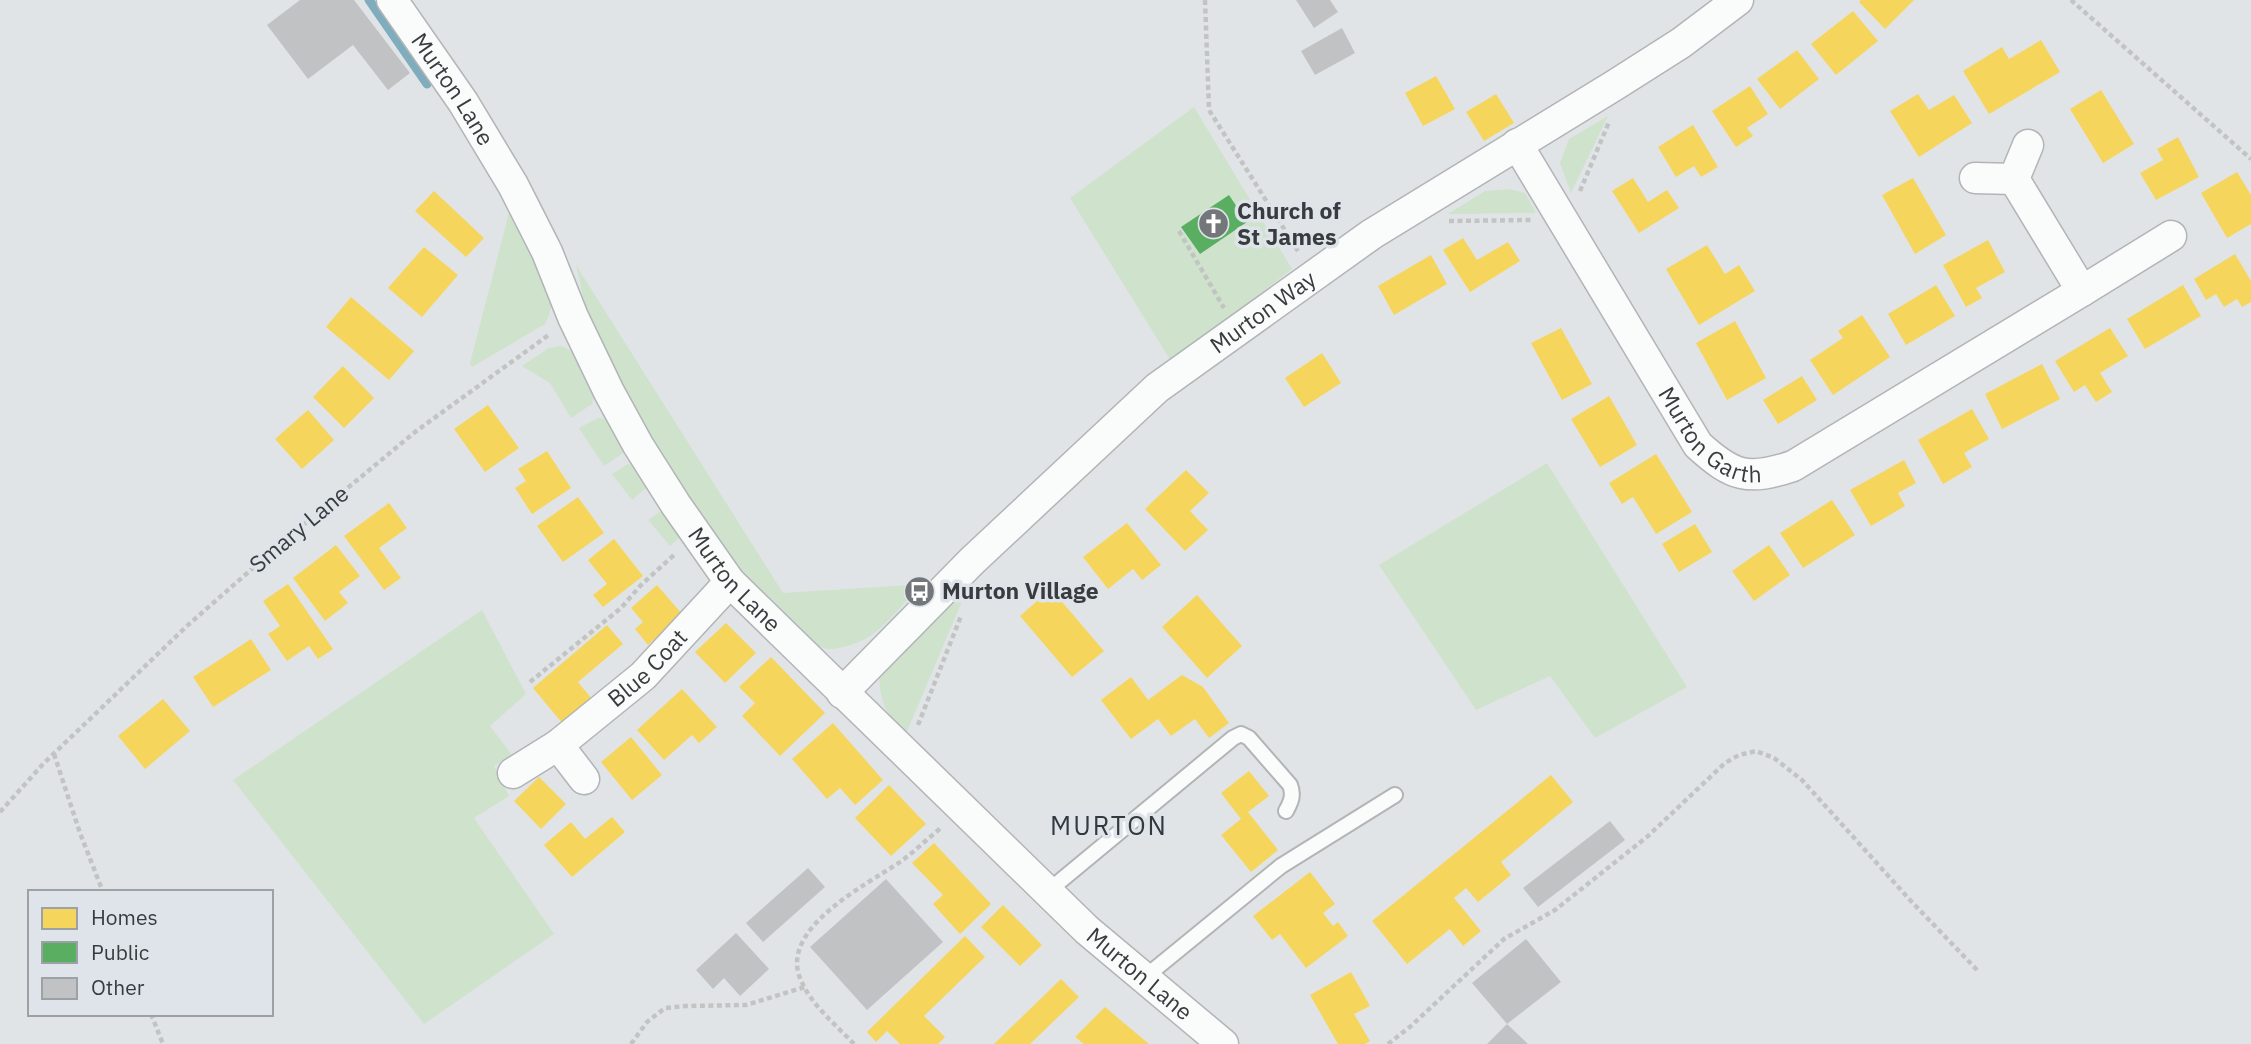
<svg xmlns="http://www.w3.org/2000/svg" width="2251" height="1044" viewBox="0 0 2251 1044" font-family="'IBM Plex Sans',sans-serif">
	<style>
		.green { fill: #cee2cc }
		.homes { fill: #f6d55c }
		.public { fill: #5aae61 }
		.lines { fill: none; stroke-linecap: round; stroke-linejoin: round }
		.stream { stroke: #80adbd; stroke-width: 9 }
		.building { fill: #c1c2c4 }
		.service-casing { stroke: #b2b4b6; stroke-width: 18 }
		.minor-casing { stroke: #b2b4b6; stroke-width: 33 }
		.path { stroke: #c2c4c4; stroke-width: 4.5; stroke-dasharray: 5 3.5; stroke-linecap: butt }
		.service { stroke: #fafbfb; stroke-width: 14 }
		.minor { stroke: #fafbfb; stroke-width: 30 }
		.labels { text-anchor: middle; stroke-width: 7; stroke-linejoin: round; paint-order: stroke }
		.street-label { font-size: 23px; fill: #393c3e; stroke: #dee4e9 }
		.poi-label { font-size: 23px; font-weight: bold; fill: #393c3e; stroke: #dee4e9; text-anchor: start }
		.quarter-label { font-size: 26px; letter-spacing: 2px; fill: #34393d; stroke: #dee4e9 }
	</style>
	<rect width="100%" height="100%" fill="#e1e4e6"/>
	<path class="green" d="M1194,107L1292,269L1171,361L1070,198Z
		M1608,116L1571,193L1560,163L1569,139Z
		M1510,189L1525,193L1536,213L1448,214L1485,191Z
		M510,209C520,231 549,281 551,302C552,310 548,317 545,324L472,367L470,363Z
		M576,265L783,593L910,585L913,594C890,618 876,640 843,647C838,648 832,650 827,649C765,636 619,389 592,327C584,308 581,285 576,265Z
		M561,346L572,351L594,395L592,404L571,418L550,383L522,366L549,348Z
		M598,418L607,419L622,444L623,453L604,466L579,428Z
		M1547,463L1687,687L1595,738L1550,676L1476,710L1379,565Z
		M628,464L634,465L646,484V488L632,500L612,474Z
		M664,509L681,536L670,546L648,520Z
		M971,580L906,734C885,713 880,703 879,673Z
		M482,610L526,694L490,726L512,755L494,766L509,796L474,818L554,934L424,1024L233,780Z"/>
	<path class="homes" d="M1861,0H1914L1885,29L1859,2Z
		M1853,11L1878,41L1836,75L1811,44Z
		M2041,40L2060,72L1989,114L1963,71L2002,47L2009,59Z
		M1797,50L1819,79L1780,109L1757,79Z
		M1436,76L1455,109L1423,126L1405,93Z
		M1750,86L1768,114L1747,128L1753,136L1736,147L1712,111Z
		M2101,90L2134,144L2103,163L2070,109Z
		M1496,94L1514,123L1484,141L1466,112Z
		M1918,94L1929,110L1954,95L1972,123L1919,157L1890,111Z
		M1693,125L1718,167L1701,177L1694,166L1676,177L1658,147Z
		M2178,137L2199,177L2156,200L2140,173L2163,160L2157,149Z
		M2237,172L2251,195V224L2227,238L2201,193Z
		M1633,178L1648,202L1667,190L1679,208L1639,233L1612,191Z
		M1913,178L1946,235L1915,254L1882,195Z
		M434,191L484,238L466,257L415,211Z
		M1463,238L1477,260L1508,242L1520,261L1470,292L1443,250Z
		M1988,240L2005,272L1976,288L1982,298L1966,307L1943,265Z
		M1707,245L1725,274L1739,265L1755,291L1699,325L1666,269Z
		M424,247L458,275L422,317L388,288Z
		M2235,254L2251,281V302L2242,307L2237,299L2224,307L2216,294L2206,300L2194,279Z
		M1431,255L1447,284L1394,315L1378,286Z
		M1936,285L1955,316L1906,345L1888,314Z
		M2183,285L2201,316L2145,349L2127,319Z
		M351,297L414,351L389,380L326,327Z
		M1862,315L1890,357L1833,395L1810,360L1843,338L1838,331Z
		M1735,321L1766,378L1727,400L1696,343Z
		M1561,328L1592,384L1562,400L1531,343Z
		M2110,328L2128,356L2100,373L2112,392L2096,402L2085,385L2074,392L2055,361Z
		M1322,353L1341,383L1304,407L1285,378Z
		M2042,364L2060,399L2002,429L1985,394Z
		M343,366L374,398L344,428L313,397Z
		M1802,376L1817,400L1778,424L1763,400Z
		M1609,396L1637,445L1600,467L1571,419Z
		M488,405L519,448L485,472L454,429Z
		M1972,409L1989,439L1964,453L1972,467L1943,484L1918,440Z
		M308,410L334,440L302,469L275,439Z
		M547,451L571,488L532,514L515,488L526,481L518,469Z
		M1656,454L1692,512L1656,534L1633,497L1622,504L1609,483Z
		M1904,460L1916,483L1898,493L1905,506L1871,526L1850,490Z
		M1186,470L1209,493L1190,511L1208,530L1185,551L1145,509Z
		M578,497L604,533L563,562L537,526Z
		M1832,500L1855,535L1803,568L1780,533Z
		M389,503L407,528L379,548L401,578L384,590L344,536Z
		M1127,523L1161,565L1142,580L1133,569L1108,589L1083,557Z
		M1695,524L1712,552L1679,572L1662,544Z
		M614,539L643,576L603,607L593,595L607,584L588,560Z
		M336,545L360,576L339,592L348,603L325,621L293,578Z
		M1769,545L1790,575L1754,601L1732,571Z
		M288,584L333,649L318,659L309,646L287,661L268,634L280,626L263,601Z
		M657,585L682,614L648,645L635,629L643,622L631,608Z
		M1051,589L1104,651L1072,677L1020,616Z
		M1197,595L1242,646L1207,678L1162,627Z
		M726,623L756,653L725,683L695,652Z
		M607,625L623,644L578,682L592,699L563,724L533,688Z
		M251,639L271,670L213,707L193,677Z
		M771,657L825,713L780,756L742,716L755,703L739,687Z
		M1182,675L1203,687L1229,723L1209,738L1195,719L1171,736L1158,719L1131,739L1101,700L1131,677L1148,700Z
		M682,689L717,727L699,743L692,735L664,760L637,730Z
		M163,699L190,731L145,769L118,736Z
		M833,723L883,780L855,805L840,788L827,799L792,759Z
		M631,737L662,775L632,800L601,762Z
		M1249,771L1269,796L1248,812L1278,850L1251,872L1221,835L1241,819L1221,793Z
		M1551,775L1573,802L1501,862L1511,875L1478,902L1466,888L1454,898L1481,931L1463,946L1450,929L1407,964L1372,921Z
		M539,777L566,804L541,829L514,801Z
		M889,785L926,824L891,856L855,818Z
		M612,817L625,832L572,877L544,845L571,822L585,839Z
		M934,843L991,904L960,934L933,904L943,895L912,863Z
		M1310,872L1335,904L1323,913L1333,926L1338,922L1348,936L1306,968L1280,934L1272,940L1253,916Z
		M1003,905L1042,945L1020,966L981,927Z
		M965,936L985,957L924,1016L945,1037L938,1044H900L887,1031L876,1042L867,1032Z
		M1351,972L1370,1006L1354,1014L1370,1041L1365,1044H1338L1310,995Z
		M1061,979L1079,997L1030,1044H994Z
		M1105,1007L1149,1044H1084L1075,1037Z"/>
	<path class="public" d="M1229,195L1247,222L1200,254L1181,227Z"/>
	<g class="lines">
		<path class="stream" d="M369,0L427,84"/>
	</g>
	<path class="building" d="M300,0H354L410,73L388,90L353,45L308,79L267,25Z
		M1296,0H1330L1338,12L1314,28Z
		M1342,28L1355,53L1315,75L1301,51Z
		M1610,821L1625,840L1538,907L1523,888Z
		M808,868L825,887L763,942L746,923Z
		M886,879L943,942L867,1010L810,947Z
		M736,933L769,969L740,996L724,978L713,989L696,970Z
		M1526,939L1561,982L1507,1024L1472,983Z
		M1507,1024L1528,1044H1487Z"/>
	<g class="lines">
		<defs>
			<path id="service" d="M1047,892L1233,738L1241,734L1249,738L1290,785C1294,795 1291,802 1286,811
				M1144,978L1281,866L1395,795"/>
			<g id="minor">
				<path id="s1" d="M392,0L463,102L513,185L547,252L573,317L609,392L638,445L676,505L730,582L1087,930L1223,1044"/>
				<path id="s2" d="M1517,144L1698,445C1733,477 1748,481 1793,466L2082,291L2014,179L2028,145"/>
				<path d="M1975,178L2014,179"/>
				<path d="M2082,291L2171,236"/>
				<path id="s3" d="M842,693L972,561L1157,388L1372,234L1615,85L1681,43L1738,0"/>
				<path d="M513,773L558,745"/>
				<path id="s4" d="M584,779L558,745L643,676L730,582"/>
			</g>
		</defs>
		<use href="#service" class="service-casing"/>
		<use href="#minor" class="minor-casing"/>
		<path class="path" d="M1205,0L1209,110L1298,251
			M2071,0L2251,159
			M1580,191L1609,122
			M1449,221L1532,220
			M1179,231L1224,308
			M530,682L621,608L641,585L675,554
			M918,725L961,616
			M54,754L80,833L103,892
			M0,812L44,763L188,625L285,540L415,432L550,334
			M151,1014L163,1044
			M631,1044L647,1022L665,1008L686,1006L746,1005L805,987
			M854,1044C835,1024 810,1004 800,978C780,928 866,885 900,862C914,852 927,839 941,828
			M1388,1044L1411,1026L1504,939L1555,910L1648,836L1725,763L1739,755L1756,751L1774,758L1802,780L1910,900L1979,972"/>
		<use href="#service" class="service"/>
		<use href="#minor" class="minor"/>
	</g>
	<defs>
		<symbol id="church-disc" viewBox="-11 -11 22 22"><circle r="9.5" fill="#747779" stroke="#dee4e9"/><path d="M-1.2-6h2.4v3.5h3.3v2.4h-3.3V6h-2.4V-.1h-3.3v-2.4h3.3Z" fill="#fff"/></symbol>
		<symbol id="bus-disc" viewBox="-11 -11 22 22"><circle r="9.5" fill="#747779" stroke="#dee4e9"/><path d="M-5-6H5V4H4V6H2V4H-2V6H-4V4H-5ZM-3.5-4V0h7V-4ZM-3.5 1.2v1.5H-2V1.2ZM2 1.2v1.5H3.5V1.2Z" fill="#fff"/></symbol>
	</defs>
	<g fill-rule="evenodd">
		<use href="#church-disc" x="1196" y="206" width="35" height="35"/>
		<use href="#bus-disc" x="902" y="574" width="35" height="35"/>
	</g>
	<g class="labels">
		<g class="street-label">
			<text dy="8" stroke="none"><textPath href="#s1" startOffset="108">Murton Lane</textPath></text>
			<text dy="8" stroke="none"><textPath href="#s3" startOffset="569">Murton Way</textPath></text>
			<text dy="8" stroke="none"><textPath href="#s2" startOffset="355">Murton Garth</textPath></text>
			<text transform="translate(299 529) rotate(-40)" y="8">Smary Lane</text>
			<text dy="8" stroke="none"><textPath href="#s1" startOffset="676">Murton Lane</textPath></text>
			<text dy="8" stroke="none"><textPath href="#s4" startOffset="161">Blue Coat</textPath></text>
			<text dy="8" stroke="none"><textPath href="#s1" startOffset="1242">Murton Lane</textPath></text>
		</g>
		<g class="poi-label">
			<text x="1237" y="219">Church of<tspan x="1237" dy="26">St James</tspan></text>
			<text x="942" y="599">Murton Village</text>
		</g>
		<g class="quarter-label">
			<text x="1109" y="835">MURTON</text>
		</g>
	</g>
	<rect x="28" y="890" width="245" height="126" fill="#dee4e9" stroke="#9ca1a5" stroke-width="2"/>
	<rect x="42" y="908" width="35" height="21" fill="#f6d55c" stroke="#9ca1a5" stroke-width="2"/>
	<text x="91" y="925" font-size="21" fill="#393c3e">Homes</text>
	<rect x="42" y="942" width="35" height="21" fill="#5aae61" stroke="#9ca1a5" stroke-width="2"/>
	<text x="91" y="960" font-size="21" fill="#393c3e">Public</text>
	<rect x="42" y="978" width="35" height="21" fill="#c1c2c4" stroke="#9ca1a5" stroke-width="2"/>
	<text x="91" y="995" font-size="21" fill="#393c3e">Other</text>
</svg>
